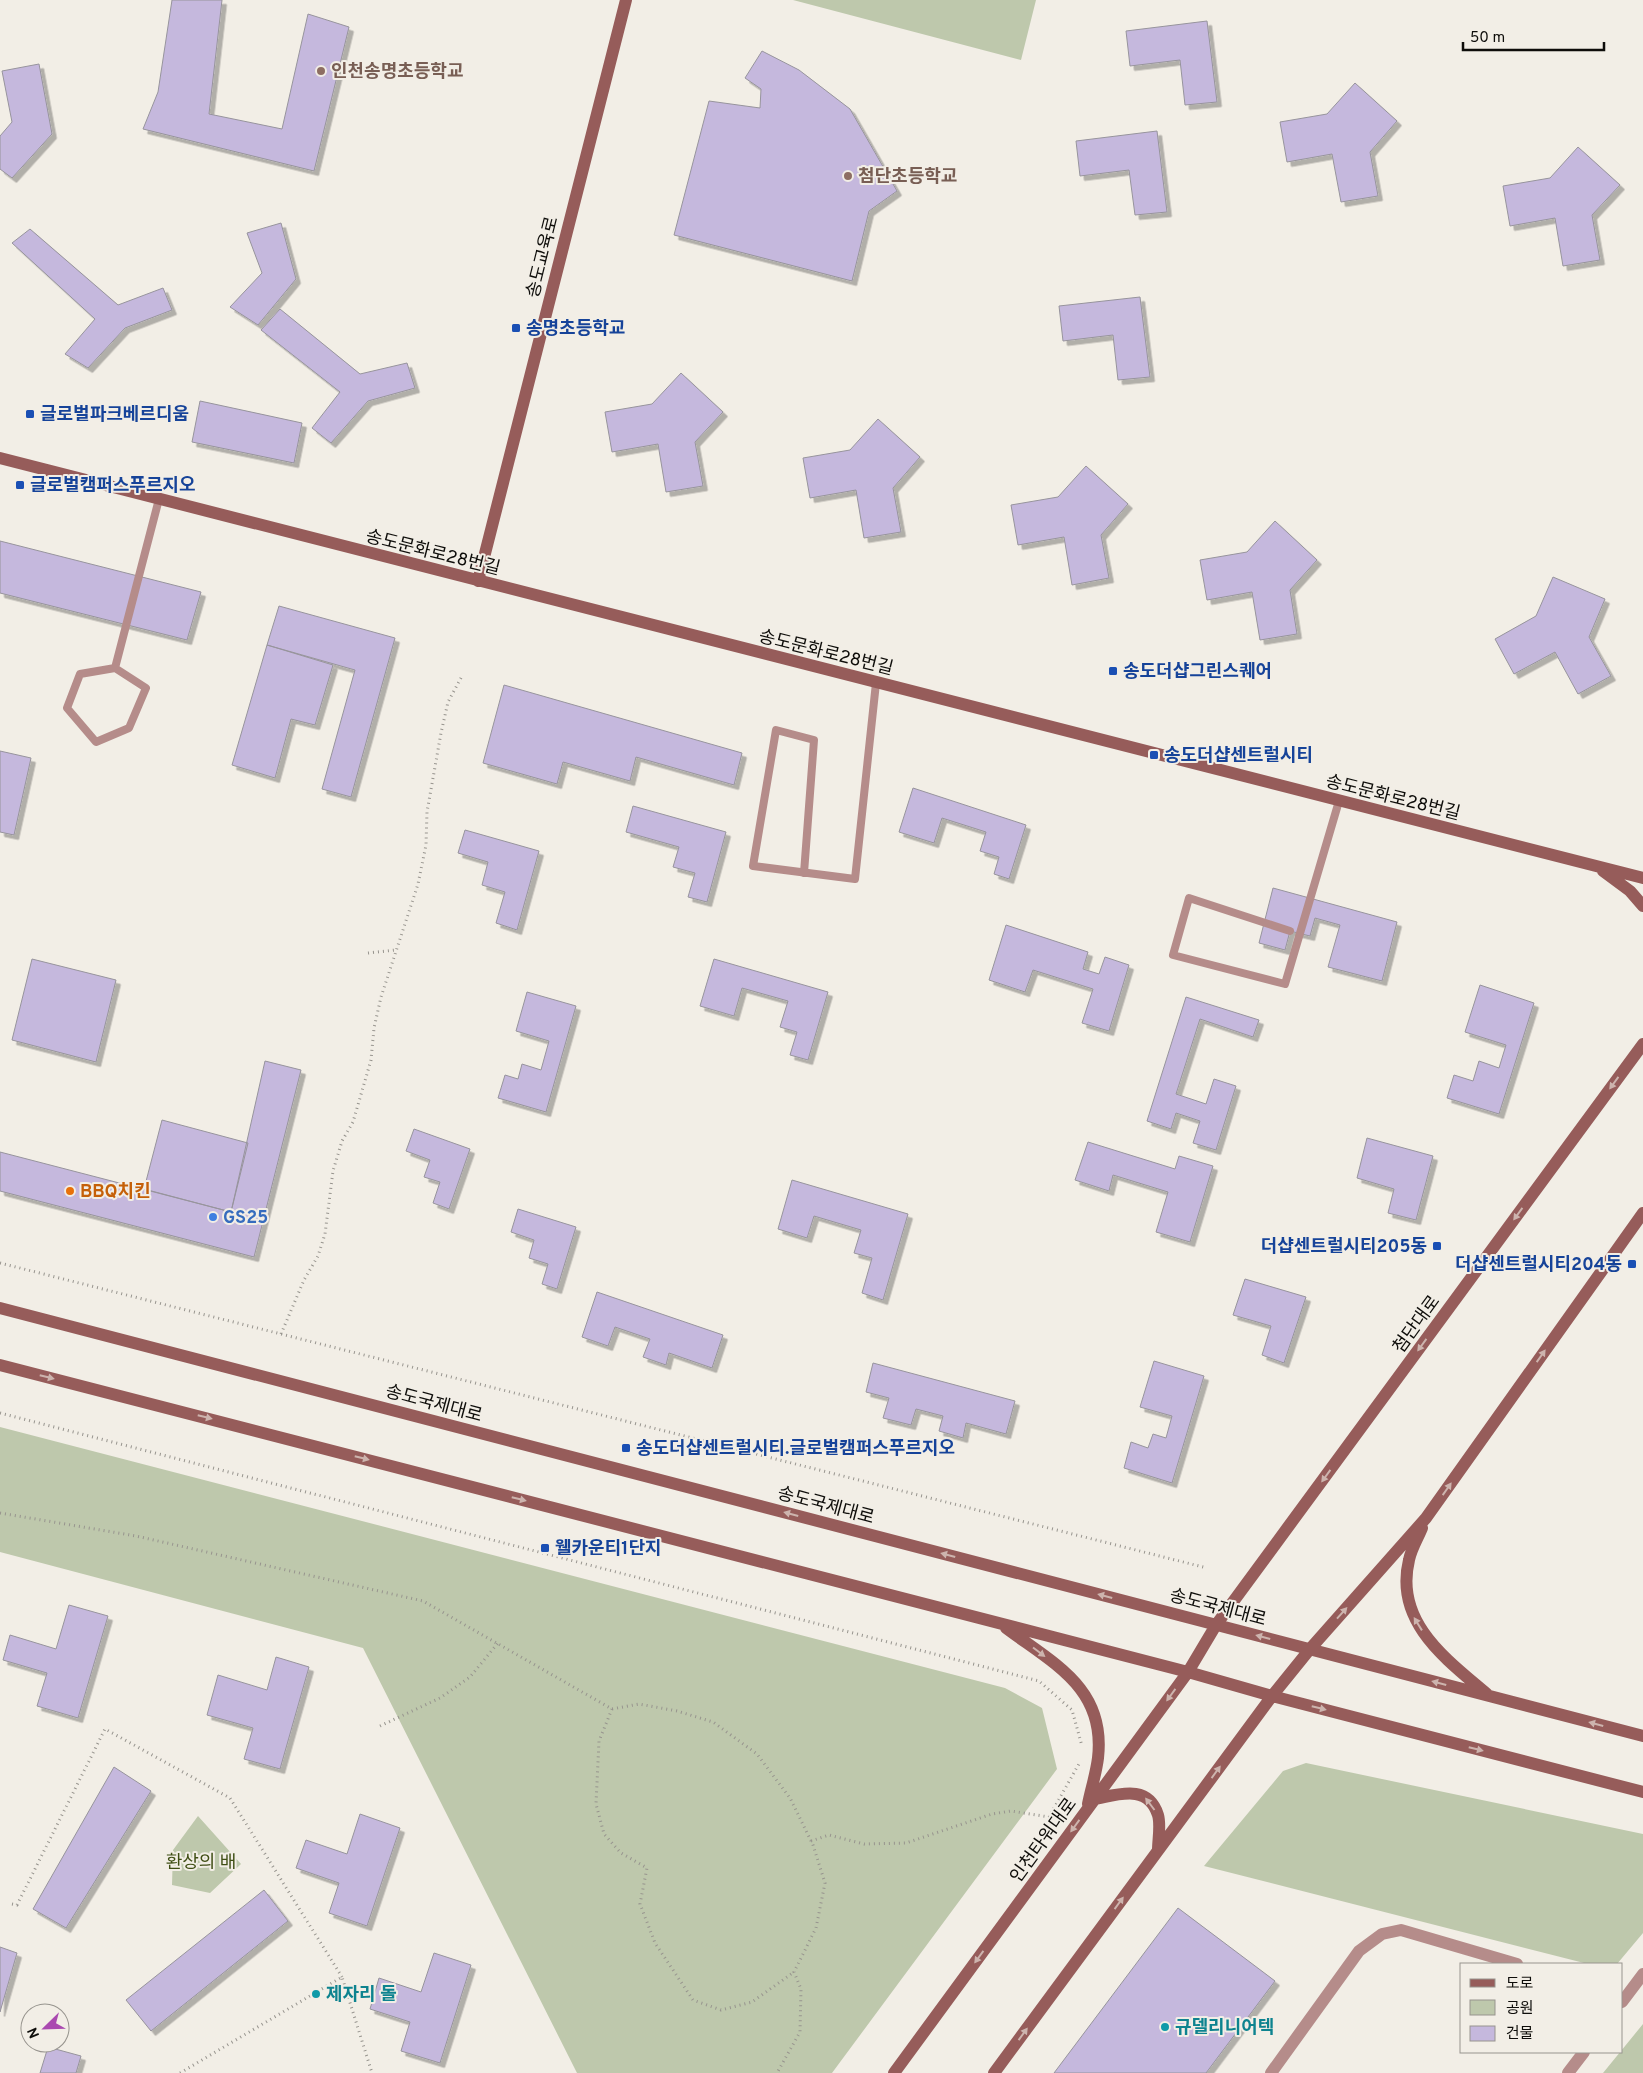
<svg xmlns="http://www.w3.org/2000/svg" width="1643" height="2073" viewBox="0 0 1643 2073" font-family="Overpass,'Noto Sans KR',sans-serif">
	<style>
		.green { fill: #bec8ac }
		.building { fill: #c5b8dd; stroke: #97949c; filter: url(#shadow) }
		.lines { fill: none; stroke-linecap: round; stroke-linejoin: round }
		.path { stroke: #97948e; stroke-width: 3; stroke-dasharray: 1 4; stroke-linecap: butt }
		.lane { stroke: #b58c8a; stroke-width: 8 }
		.street { stroke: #b58c8a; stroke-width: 12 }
		.secondary { stroke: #965c5a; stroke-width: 12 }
		.oneway { fill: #cdb4ae }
		.education-dot { fill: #8d6e63; stroke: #f2eee6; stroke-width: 2 }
		.transit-dot { fill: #1a4fb4; stroke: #f2eee6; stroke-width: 2 }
		.food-dot { fill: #e8710a; stroke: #f2eee6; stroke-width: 2 }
		.shop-dot { fill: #3f7fe0; stroke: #f2eee6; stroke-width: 2 }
		.culture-dot { fill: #0f9aa8; stroke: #f2eee6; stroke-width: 2 }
		.labels { text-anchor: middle; stroke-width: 4; stroke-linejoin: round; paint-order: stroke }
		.education-label { font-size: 18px; font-weight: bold; fill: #785e54; stroke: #f2eee6; text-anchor: start }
		.street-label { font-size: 18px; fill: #0e0d0a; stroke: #f2eee6 }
		.transit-label { font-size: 18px; font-weight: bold; fill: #164399; stroke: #f2eee6; text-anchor: start }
		.food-label { font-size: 18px; font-weight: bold; fill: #c56008; stroke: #f2eee6; text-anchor: start }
		.shop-label { font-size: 18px; font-weight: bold; fill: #366cbe; stroke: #f2eee6; text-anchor: start }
		.park-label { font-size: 18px; fill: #3f4e14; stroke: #f2eee6 }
		.culture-label { font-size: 18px; font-weight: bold; fill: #0d838f; stroke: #f2eee6; text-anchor: start }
	</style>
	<defs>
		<filter id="shadow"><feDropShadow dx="4.5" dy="4.5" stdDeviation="0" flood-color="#0004"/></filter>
	</defs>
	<rect width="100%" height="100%" fill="#f2eee6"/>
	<path class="green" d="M793,0H1036L1021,60Z
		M0,1427L1005,1688L1042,1708L1057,1769L832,2073H577L363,1648L0,1552Z
		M1306,1763L1643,1834V1933L1617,1964H1588L1204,1866L1283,1771Z
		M198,1816L241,1864L210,1893L172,1885L173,1850Z
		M1643,2024V2073H1603Z"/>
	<path class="building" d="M172,0H222L209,114L282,129L308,14L349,27L314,171L143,129L158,92Z
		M1207,21L1217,102L1185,105L1180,60L1130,66L1126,31Z
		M762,51L799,70L850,109L897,191L869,211L852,281L674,235L709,101L760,108L761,89L745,78Z
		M39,64L52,134L12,178L0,169V136L12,122L2,71Z
		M1355,83L1397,121L1370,152L1378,196L1341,202L1332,154L1287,162L1280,122L1327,114Z
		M1157,131L1167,212L1135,215L1129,170L1080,176L1076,141Z
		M1578,147L1620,185L1592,215L1600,260L1563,266L1555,218L1510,226L1503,186L1550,178Z
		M281,223L296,279L258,325L230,307L262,273L247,233Z
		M30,229L118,305L163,288L172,310L125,328L88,368L65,354L95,319L12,243Z
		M1140,297L1150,377L1118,380L1113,335L1063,341L1059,306Z
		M280,309L360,374L407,363L415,388L368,401L331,443L312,428L340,392L261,330Z
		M681,373L723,412L695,442L703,486L666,492L658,444L612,452L605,412L652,404Z
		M200,401L302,423L294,463L192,442Z
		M878,419L920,457L893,488L901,532L864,538L856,490L810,498L803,458L850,450Z
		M1086,466L1128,504L1101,535L1109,578L1072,585L1064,537L1018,545L1011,505L1058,497Z
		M1275,521L1317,560L1290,590L1297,634L1260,640L1252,592L1207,600L1200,560L1247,552Z
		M0,541L201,592L187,640L0,593Z
		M1553,577L1605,599L1589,637L1611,676L1578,694L1555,652L1514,674L1495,639L1536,616Z
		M279,606L395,638L351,797L322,789L355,670L267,645Z
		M267,645L333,665L315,725L291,719L275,778L232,765Z
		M504,685L742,753L734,785L636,757L630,781L563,762L557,784L483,763Z
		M0,751L31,758L14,835L0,832Z
		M913,788L1026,825L1009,879L994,874L999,857L980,851L986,832L942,818L934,843L899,832Z
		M633,806L726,832L707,902L688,897L695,873L673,867L679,847L626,832Z
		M465,830L539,851L517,930L496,923L505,892L482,885L488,862L458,853Z
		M1273,888L1397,922L1382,981L1328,967L1340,925L1315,918L1310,936L1290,931L1285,950L1259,943Z
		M1006,925L1088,952L1083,969L1099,974L1105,957L1129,965L1109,1031L1082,1023L1093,989L1033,970L1025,992L989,980Z
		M32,959L116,980L96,1062L12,1040Z
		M714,959L828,992L808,1060L790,1055L797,1032L780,1027L788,1001L742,988L734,1016L700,1006Z
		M1480,985L1534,1003L1499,1114L1447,1098L1454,1075L1473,1081L1479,1061L1499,1068L1506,1045L1465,1032Z
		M527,992L576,1006L546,1112L498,1098L505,1075L518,1079L522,1064L541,1070L549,1041L516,1031Z
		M1186,997L1259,1020L1253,1037L1200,1019L1176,1094L1206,1104L1214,1079L1236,1086L1216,1150L1193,1143L1200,1121L1176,1113L1171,1129L1147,1121Z
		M265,1061L301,1070L254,1257L0,1191V1152L231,1212Z
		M162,1120L248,1143L231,1212L144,1189Z
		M414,1129L470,1149L449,1209L433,1203L440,1182L424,1177L430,1160L406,1151Z
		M1367,1138L1433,1156L1416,1220L1388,1213L1394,1189L1357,1178Z
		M1088,1142L1175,1169L1179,1156L1213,1166L1190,1242L1156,1232L1168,1192L1113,1175L1109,1191L1075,1180Z
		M792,1180L908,1214L883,1300L862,1293L872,1258L854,1253L861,1230L814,1216L807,1238L778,1229Z
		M518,1209L576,1227L557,1289L542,1284L548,1264L529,1258L534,1240L511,1232Z
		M1245,1279L1306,1297L1284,1363L1262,1355L1271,1326L1233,1315Z
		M597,1292L723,1335L712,1368L669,1353L666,1365L643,1357L650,1339L615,1327L608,1346L582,1337Z
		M1154,1361L1204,1376L1172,1483L1124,1468L1131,1442L1148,1448L1153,1434L1166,1438L1172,1416L1140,1407Z
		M873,1363L1015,1401L1006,1434L966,1423L963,1438L939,1431L943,1416L916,1409L911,1425L883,1418L889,1398L866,1392Z
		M69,1605L108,1616L78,1718L37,1706L47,1673L3,1660L10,1635L56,1649Z
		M276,1657L309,1667L280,1769L244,1759L253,1728L207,1715L218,1675L267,1690Z
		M114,1767L151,1791L66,1928L33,1909Z
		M360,1814L400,1828L367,1926L329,1913L339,1883L296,1868L306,1840L347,1854Z
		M264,1890L288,1921L151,2031L126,2000Z
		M1178,1908L1275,1981L1206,2073H1054Z
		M0,1947L17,1953L0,2012Z
		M434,1953L471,1965L440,2063L401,2051L410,2022L370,2009L379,1978L421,1992Z
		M48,2047L81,2056L76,2073H40Z"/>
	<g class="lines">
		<path class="path" d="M368,953L396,950
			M0,1263L1207,1568
			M281,1334L304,1280L318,1256L325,1234L333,1171L342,1141L353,1122L371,1060L374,1028L381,997L418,884L426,845L427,812L441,733L448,702L462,676
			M0,1413L1039,1681L1072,1710L1082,1746
			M0,1513L136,1536L423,1601L612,1709L639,1704L677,1711L713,1722L757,1754L790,1798L813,1845L825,1883L816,1928L794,1972L801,1989L800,2032L777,2073
			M612,1709L599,1741L596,1804L604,1834L621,1853L647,1868L640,1904L655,1943L693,2000L721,2010L752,2002L794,1972
			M380,1726L440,1698L470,1677L498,1643
			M811,1841L829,1835L864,1844L906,1843L992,1814L1011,1811L1049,1817L1080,1762
			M12,1904L17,1905L105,1729L230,1798L342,1977
			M180,2073L342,1977L372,2073"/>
		<path class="lane" d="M115,668L146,688L129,728L96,742L67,708L80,674L115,668L159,499
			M804,873L814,740L776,730L753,866L855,879L876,683
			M1290,931L1189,898L1173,955L1285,984L1339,801"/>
		<path class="street" d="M1622,2002L1643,1974
			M1271,2073L1359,1951L1382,1934L1401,1930L1517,1964
			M1568,2073L1584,2052"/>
		<path class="secondary" d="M0,458L1643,878
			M478,581L626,0
			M1603,871L1630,891L1643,906
			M0,1308L1643,1736
			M0,1365L1188,1672L1272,1696L1643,1792
			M1422,1528C1418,1538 1411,1549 1409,1560C1394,1622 1446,1659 1487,1694
			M1006,1628C1054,1664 1106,1688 1098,1758C1096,1774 1091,1789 1088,1804
			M1094,1799C1117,1795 1148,1783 1158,1815C1161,1825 1158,1840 1158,1850
			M894,2073L1188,1672L1216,1625L1643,1044
			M994,2073L1272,1696L1310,1649L1426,1518L1643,1213"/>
	</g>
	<defs><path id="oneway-solid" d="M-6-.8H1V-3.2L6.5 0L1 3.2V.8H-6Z" transform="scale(1.25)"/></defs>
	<g class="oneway">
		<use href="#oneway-solid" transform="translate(1614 1083) rotate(126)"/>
		<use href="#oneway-solid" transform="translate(1518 1214) rotate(126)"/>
		<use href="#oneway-solid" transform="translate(1422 1345) rotate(126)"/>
		<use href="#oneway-solid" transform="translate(1541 1356) rotate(-55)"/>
		<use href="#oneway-solid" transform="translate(47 1377) rotate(14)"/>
		<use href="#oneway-solid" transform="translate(205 1417) rotate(14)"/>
		<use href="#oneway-solid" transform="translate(362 1458) rotate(14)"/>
		<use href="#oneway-solid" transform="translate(1326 1476) rotate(126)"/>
		<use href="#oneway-solid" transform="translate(1447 1489) rotate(-55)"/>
		<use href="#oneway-solid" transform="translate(519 1499) rotate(14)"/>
		<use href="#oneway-solid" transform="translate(791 1514) rotate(-165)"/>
		<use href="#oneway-solid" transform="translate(948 1555) rotate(-165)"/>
		<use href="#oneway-solid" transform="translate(1105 1596) rotate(-165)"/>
		<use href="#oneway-solid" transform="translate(1342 1613) rotate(-48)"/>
		<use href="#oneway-solid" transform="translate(1418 1624) rotate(-122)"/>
		<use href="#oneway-solid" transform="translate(1263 1637) rotate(-165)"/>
		<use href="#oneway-solid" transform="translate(1039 1652) rotate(37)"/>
		<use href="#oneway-solid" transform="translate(1439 1683) rotate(-165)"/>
		<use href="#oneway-solid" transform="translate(1171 1695) rotate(126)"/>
		<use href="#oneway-solid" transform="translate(1319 1708) rotate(14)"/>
		<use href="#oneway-solid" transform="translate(1596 1724) rotate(-165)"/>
		<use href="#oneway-solid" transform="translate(1476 1749) rotate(14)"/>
		<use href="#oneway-solid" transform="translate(1216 1772) rotate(-54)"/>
		<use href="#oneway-solid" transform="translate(1150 1804) rotate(-127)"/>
		<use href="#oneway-solid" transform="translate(1075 1826) rotate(126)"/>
		<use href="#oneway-solid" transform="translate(1119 1903) rotate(-54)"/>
		<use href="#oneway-solid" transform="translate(979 1957) rotate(126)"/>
		<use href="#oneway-solid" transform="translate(1023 2034) rotate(-54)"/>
	</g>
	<g class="education-dot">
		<circle cx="321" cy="71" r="5"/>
		<circle cx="848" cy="176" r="5"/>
	</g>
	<g class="transit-dot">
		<rect x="511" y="323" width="10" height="10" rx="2.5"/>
		<rect x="25" y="409" width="10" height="10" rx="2.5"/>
		<rect x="15" y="480" width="10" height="10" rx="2.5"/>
		<rect x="1108" y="666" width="10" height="10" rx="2.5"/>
		<rect x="1149" y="750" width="10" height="10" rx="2.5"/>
		<rect x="1432" y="1241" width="10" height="10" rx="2.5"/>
		<rect x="1627" y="1259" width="10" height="10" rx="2.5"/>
		<rect x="621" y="1443" width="10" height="10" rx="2.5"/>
		<rect x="540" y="1543" width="10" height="10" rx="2.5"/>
	</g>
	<circle class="food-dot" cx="70" cy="1191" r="5"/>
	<circle class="shop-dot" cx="213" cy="1217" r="5"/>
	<g class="culture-dot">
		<circle cx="316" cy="1994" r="5"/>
		<circle cx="1165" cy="2027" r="5"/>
	</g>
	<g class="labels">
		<g class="education-label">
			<text x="331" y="77">인천송명초등학교</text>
			<text x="858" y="182">첨단초등학교</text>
		</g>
		<g class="street-label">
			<text transform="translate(542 257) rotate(-76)" y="6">송도교육로</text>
			<text transform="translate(433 552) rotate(14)" y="6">송도문화로28번길</text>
			<text transform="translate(826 652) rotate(14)" y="6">송도문화로28번길</text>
			<text transform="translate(1393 797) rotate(14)" y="6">송도문화로28번길</text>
			<text transform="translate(1416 1324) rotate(-54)" y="6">첨단대로</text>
			<text transform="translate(434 1403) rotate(15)" y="6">송도국제대로</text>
			<text transform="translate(826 1505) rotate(15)" y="6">송도국제대로</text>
			<text transform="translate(1218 1607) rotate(15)" y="6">송도국제대로</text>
			<text transform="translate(1043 1840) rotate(-54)" y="6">인천타워대로</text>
		</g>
		<g class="transit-label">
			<text x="526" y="334">송명초등학교</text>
			<text x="40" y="420">글로벌파크베르디움</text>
			<text x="30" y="491">글로벌캠퍼스푸르지오</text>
			<text x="1123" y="677">송도더샵그린스퀘어</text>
			<text x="1164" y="761">송도더샵센트럴시티</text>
			<text x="1427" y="1252" text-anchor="end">더샵센트럴시티205동</text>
			<text x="1622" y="1270" text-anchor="end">더샵센트럴시티204동</text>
			<text x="636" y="1454">송도더샵센트럴시티.글로벌캠퍼스푸르지오</text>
			<text x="555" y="1554">웰카운티1단지</text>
		</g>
		<g class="food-label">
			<text x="80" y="1197">BBQ치킨</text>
		</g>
		<g class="shop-label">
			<text x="223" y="1223">GS25</text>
		</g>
		<g class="park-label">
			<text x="201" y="1868">환상의 배</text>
		</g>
		<g class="culture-label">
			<text x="326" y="2000">제자리 돌</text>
			<text x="1175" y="2033">규델리니어텍</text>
		</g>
	</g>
	<rect x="1460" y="1963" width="162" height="90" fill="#f2eee6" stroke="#97948e"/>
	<rect x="1470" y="1979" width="25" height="8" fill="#965c5a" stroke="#97948e"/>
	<text x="1506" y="1988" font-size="15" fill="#0e0d0a">도로</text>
	<rect x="1470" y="2000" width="25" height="15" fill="#bec8ac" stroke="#97948e"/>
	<text x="1506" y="2013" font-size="15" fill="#0e0d0a">공원</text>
	<rect x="1470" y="2026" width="25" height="15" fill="#c5b8dd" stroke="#97948e"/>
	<text x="1506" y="2038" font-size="15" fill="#0e0d0a">건물</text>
	<g transform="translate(45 2028) rotate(247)"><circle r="24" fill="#f2eee6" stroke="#97948e"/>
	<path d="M0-4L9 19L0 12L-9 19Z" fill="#aa49b0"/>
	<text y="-8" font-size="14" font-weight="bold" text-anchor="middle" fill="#0e0d0a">N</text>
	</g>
	<path d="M1463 42v8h141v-8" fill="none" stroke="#0e0d0a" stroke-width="2.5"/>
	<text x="1470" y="42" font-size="15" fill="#0e0d0a" stroke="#f2eee6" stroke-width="4" paint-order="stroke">50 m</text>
</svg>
